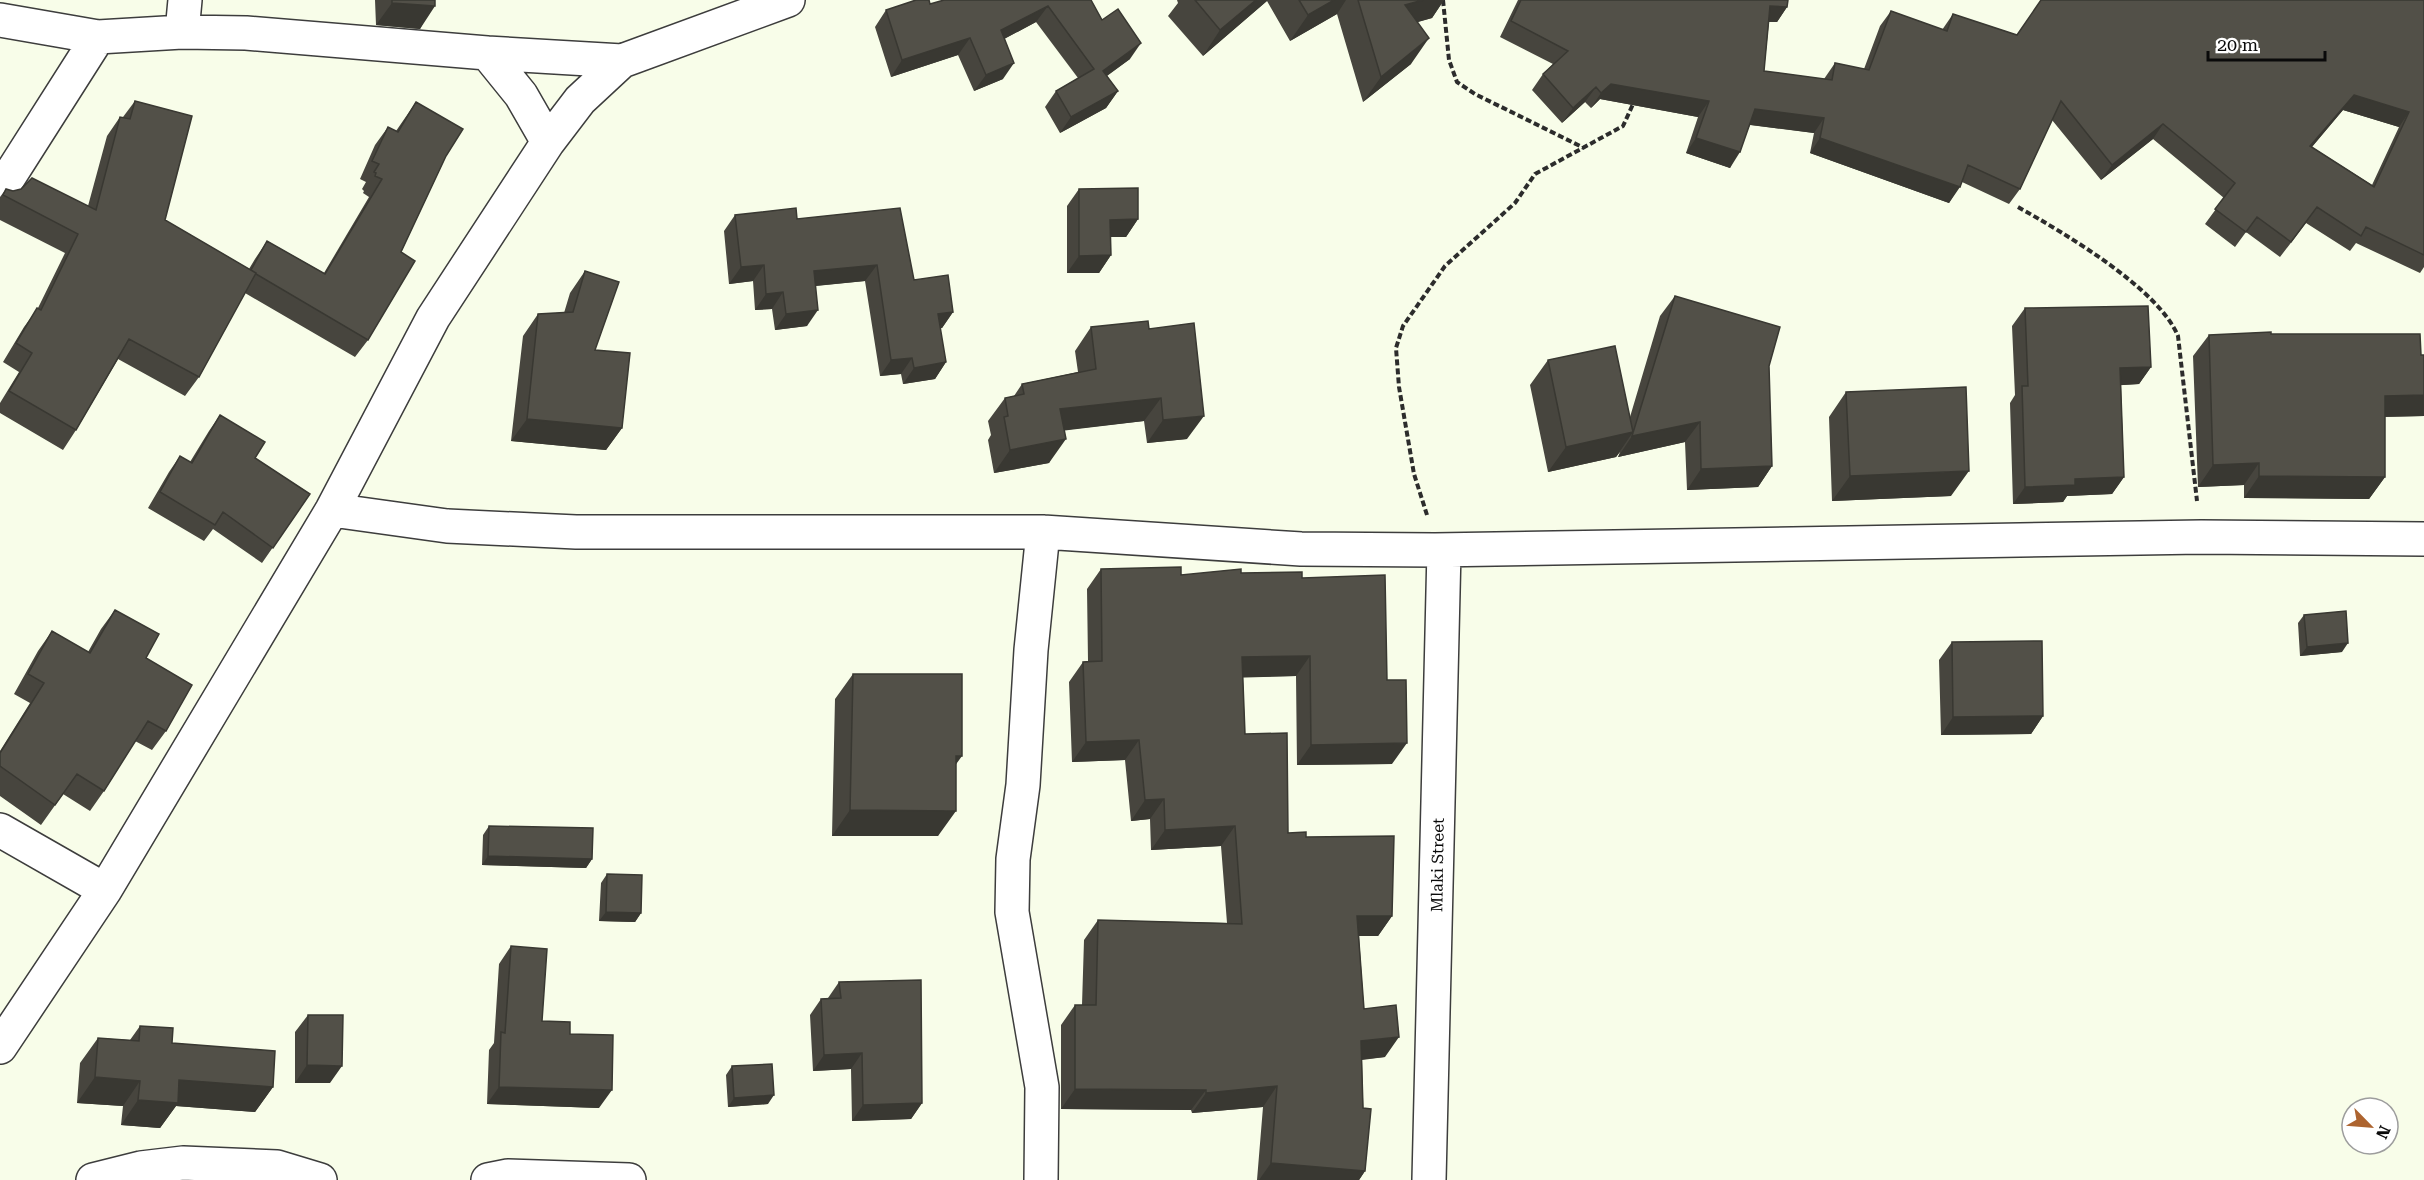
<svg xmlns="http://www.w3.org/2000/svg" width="2424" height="1180" viewBox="0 0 2424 1180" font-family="'Roboto Serif',serif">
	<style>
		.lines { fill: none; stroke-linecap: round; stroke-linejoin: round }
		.street-casing { stroke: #3d3d3d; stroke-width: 36 }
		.path { stroke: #2c2c2c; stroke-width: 4; stroke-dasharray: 6 3; stroke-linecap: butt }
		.street { stroke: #fff; stroke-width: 33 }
		.wall { fill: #47453e; fill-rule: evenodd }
		.shaded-wall { fill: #393832 }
		.building { fill: #525048; stroke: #393832; stroke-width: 1.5; fill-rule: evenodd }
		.labels { text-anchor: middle; stroke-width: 6; stroke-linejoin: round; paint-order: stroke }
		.street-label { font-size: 16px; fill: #0a0a0a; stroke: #fff }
	</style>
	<rect width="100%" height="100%" fill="#f8fde9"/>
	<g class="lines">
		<defs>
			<path id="street" d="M0,20L98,37L182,32L246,33L487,53L622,61
				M182,32L185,0
				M487,53L521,95L548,142
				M0,191L98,37
				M332,510L447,526L576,532H1043L1301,549L1435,550L2201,537L2424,539
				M0,830L105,890
				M0,1047L105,890L332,510L433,318L548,142L580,100L622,61L788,0
				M93,1180L141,1168L183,1163L277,1167L320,1180
				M488,1180L508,1176L629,1180
				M1041,1180L1042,1087L1012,912L1013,859L1023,785L1031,650L1043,532
				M1429,1180L1444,550"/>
		</defs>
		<use href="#street" class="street-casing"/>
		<path class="path" d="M1443,0L1449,60L1457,82L1475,94L1584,148
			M2018,207C2064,233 2158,288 2178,336L2197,501
			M1427,515L1414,474L1399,387L1396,348L1403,326L1445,266L1515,203L1535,174L1623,126L1634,102"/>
		<use href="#street" class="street"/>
	</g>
	<path class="wall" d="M375,0H435L420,29L376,25Z
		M1091,0L1102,20L1130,59L1107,76L1118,91L1106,108L1060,133L1045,107L1056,91L1078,78L1036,22L1004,39L1003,79L974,91L958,55L891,77L875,27L886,10L930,4Z
		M1177,0H1444L1432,18L1417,22L1411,64L1363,102L1337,14L1290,41L1267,1L1203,56L1168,16L1178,3Z
		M1518,0H1788L1787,7L1777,22H1769L1764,71L1824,79L1835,63L1864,69L1880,26L1891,11L1942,30L1953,14L2017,35L2424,0V267L2420,273L2356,243L2350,251L2306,223L2280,257L2246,232L2235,247L2205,224L2224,198L2153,139L2101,180L2052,120L2020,189L2009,204L1962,182L1949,203L1810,153L1814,133L1750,125L1730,168L1686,153L1698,117L1600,99L1591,108L1585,102L1562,123L1532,90L1543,74L1553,64L1500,37ZM2343,110L2399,127L2372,185L2312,147Z
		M135,101L165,220L249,269L255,259L267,241L324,273L369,197L363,193L364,191L362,189L366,182L360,179L375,145L388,127L396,131L416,102L446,156L401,252L368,340L355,357L245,293L199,377L185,396L118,359L76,430L63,450L0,413V403L19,372L3,362L24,327L38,308L65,253L0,220V197L6,189L13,191L21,189L88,206L107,136L120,117H123Z
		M1079,189L1138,219L1126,237H1111V255L1099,273H1067V206Z
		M735,215L797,219L914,280L953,312L942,328H940L946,362L935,379L903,384L901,374L880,376L865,281L816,286L807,326L775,330L772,309L755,310L753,281L729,284L724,231Z
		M585,271L595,350L622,428L606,450L511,441L523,336L538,314L564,313L570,293Z
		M1675,296L1769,366L1772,466L1758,487L1687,490L1685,442L1618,457L1620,452L1616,457L1548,472L1530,385L1548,360L1630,417L1660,316Z
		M2025,308L2151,367L2139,384L2121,385L2124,477L2112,494L2067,496L2063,502L2013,504L2010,403L2015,395L2012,326Z
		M1091,327L1149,329L1187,439L1147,443L1144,421L1064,430L1049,463L994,473L988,440L991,435L988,421L1005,398L1014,396L1022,384L1078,372L1075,351Z
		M2271,334L2421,355L2424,416L2385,417V477L2369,499L2244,498V485L2198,487L2193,356L2209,335Z
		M1846,392L1951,496L1832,501L1829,417Z
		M220,415L255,458L310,494L262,563L213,529L204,541L148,508L169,472L180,456L190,462L209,431Z
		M1101,569L1181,575L1241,573L1302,578L1387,680L1392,764L1297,765L1296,676L1243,677L1245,734L1288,833L1306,837L1392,916L1378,936H1359L1364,1009L1385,1057L1362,1060L1365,1171L1359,1180H1257L1263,1107L1192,1113L1191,1110L1061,1109V1025L1075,1005H1082L1084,940L1098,920L1227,923L1221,846L1151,850L1150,819L1131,821L1125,760L1072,762L1069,682L1083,662L1088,661L1087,589Z
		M115,610L146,658L166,731L152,750L135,741L104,791L90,811L63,794L41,825L0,796V751L30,703L14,694L38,651L52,631L88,652L101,629Z
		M2304,615L2342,652L2300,656L2298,623Z
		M1952,642L2043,716L2031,734L1941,735L1939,660Z
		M853,674L956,764L938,836H832L835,699Z
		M489,826L592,859L586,868L482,865L483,835Z
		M607,874L641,913L635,922L599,921L601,883Z
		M511,946L542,1021L570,1034L599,1108L487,1104L489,1050L494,1043L499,964Z
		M839,982L922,1103L911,1119L852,1121L851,1069L813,1071L810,1015L821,999L828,998Z
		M308,1015L330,1083H295V1032Z
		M140,1026L172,1043L273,1087L255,1112L176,1106L160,1128L121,1125L123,1106L77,1103L80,1063L98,1038L130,1040Z
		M732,1066L768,1104L728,1107L726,1075Z"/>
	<path class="shaded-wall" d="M1256,0H1268L1203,56L1220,30Z
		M1334,0H1346L1337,14L1290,41L1308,15Z
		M1423,0H1444L1432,18L1387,31L1405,5Z
		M392,3L435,6L420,29L376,25Z
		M1048,6L1036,22L989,47L1001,30Z
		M1770,6L1787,7L1777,22L1759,21Z
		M970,38L958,55L891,77L902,60Z
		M1429,38L1411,64L1363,102L1381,77Z
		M1141,43L1130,59L1091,87L1103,71Z
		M1014,63L1003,79L974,91L986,75Z
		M1611,84L1709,101L1698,117L1600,99L1591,108L1601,93Z
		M1596,87L1585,102L1562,123L1573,108Z
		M1118,91L1106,108L1060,133L1071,117Z
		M2354,95L2409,112L2399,127L2343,110L2299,162L2310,146Z
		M1755,109L1824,118L1814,133L1744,124Z
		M2163,124L2153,139L2101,180L2112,165Z
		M1696,138L1740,152L1730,168L1686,153Z
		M1820,138L1960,187L1949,203L1810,153Z
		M1138,219L1126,237H1098L1110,220Z
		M1111,255L1099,273H1067L1079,256Z
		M764,265L753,281L729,284L741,267Z
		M877,265L865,281L803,287L814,271Z
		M783,292L772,309L755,310L766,294Z
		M818,310L807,326L775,330L786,314Z
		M953,312L942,328L927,330L938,314Z
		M912,358L901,374L880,376L891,360Z
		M946,362L935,379L903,384L914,368Z
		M2151,367L2139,384L2108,386L2120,368Z
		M2424,395V416L2370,417L2385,396Z
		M1161,398L1144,421L1044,433L1060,409Z
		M1204,416L1187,439L1147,443L1163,420Z
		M527,419L622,428L606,450L511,441Z
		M1700,422L1685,442L1618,457L1632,436Z
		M1633,432L1616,457L1548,472L1566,447Z
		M1066,439L1049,463L994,473L1010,450Z
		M2259,463L2244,485L2198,487L2213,465Z
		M1772,466L1758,487L1687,490L1701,469Z
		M1969,471L1951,496L1832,501L1850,476Z
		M2259,476L2385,477L2369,499L2244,498Z
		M2124,477L2112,494L2067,496L2063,502L2013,504L2025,487L2075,479Z
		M2348,643L2342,652L2300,656L2307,647Z
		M1310,656L1296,676L1228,678L1242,657Z
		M2043,716L2031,734L1941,735L1953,717Z
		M1139,740L1125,760L1072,762L1086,742Z
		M1407,743L1392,764L1297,765L1311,745Z
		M956,756H962L944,781Z
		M1164,799L1150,819L1131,821L1145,800Z
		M850,810L956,811L938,836H832Z
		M1235,826L1221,846L1151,850L1165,830Z
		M488,856L592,859L586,868L482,865Z
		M606,912L641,913L635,922L599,921Z
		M1357,916H1392L1378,936H1343Z
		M1399,1037L1385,1057L1347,1061L1361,1041Z
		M862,1053L851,1069L813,1071L824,1055Z
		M307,1065L342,1066L330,1083H295Z
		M95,1077L140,1081L123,1106L77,1103Z
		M179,1080L273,1087L255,1112L176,1106L160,1128L121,1125L138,1100Z
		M1277,1086L1263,1107L1192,1113L1206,1093Z
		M499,1087L612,1090L599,1108L487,1104Z
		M1075,1089L1206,1090L1191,1110L1061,1109Z
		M774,1095L768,1104L728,1107L734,1098Z
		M922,1103L911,1119L852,1121L863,1105Z
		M1271,1163L1365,1171L1359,1180H1259Z"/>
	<path class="building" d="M392,0H435V6L392,3Z
		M916,0H929L930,4L944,0H1091L1102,20L1118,9L1141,43L1103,71L1118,91L1071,117L1056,91L1094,69L1048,6L1001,30L1014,63L986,75L970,38L902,60L886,10Z
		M1195,0H1256L1220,30Z
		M1299,0H1334L1308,15Z
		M1358,0H1423L1405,5L1429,38L1381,77Z
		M1521,0H1788L1787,7L1770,6L1764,71L1832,80L1835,63L1869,70L1891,11L1947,31L1953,14L2017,35L2041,0H2424V255L2366,227L2361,236L2317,207L2291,242L2257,217L2246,232L2215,209L2235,183L2163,124L2112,165L2061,101L2020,189L1968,165L1960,187L1820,138L1824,118L1755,109L1740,152L1696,138L1709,101L1611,84L1601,93L1596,87L1573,108L1543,74L1568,51L1511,21ZM2354,95L2409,112L2374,187L2310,146Z
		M135,101L192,116L165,220L256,273L199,377L129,339L76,430L9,391L32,353L16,343L37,308L41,310L78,234L3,195L6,189L13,191L21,189L32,178L96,210L120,117L130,119Z
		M416,102L463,129L446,156L401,252L415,261L368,340L256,274V273L251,270L267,241L325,274L382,179L375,176L376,173L374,172L379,164L372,161L388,127L398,132Z
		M1138,188V219L1110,220L1111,255L1079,256V189Z
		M796,208L797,219L900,208L914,280L948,275L953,312L938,314L946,362L914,368L912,358L891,360L877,265L814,271L818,310L786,314L783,292L766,294L764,265L741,267L735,215Z
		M585,271L619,282L595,350L630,353L622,428L527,419L538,314L573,312Z
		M1675,296L1780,327L1769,366L1772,466L1701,469L1700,422L1632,436Z
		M2148,306L2151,367L2120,368L2124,477L2075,479V485L2025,487L2022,386H2028L2025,308Z
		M1148,321L1149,329L1194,323L1204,416L1163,420L1161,398L1060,409L1066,439L1010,450L1004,417L1008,416L1005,398L1024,394L1022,384L1096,369L1091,327Z
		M2271,332V334H2420L2421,355H2424V395L2385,396V477L2259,476V463L2213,465L2209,335Z
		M1615,346L1633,432L1566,447L1548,360Z
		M1966,387L1969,471L1850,476L1846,392Z
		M220,415L265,442L255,458L310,494L273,548L223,512L215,525L160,492L180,456L192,463Z
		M1181,567V575L1241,569V573L1302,572V578L1385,575L1387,680H1406L1407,743L1311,745L1310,656L1242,657L1245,734L1287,733L1288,833L1306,832V837L1394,836L1392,916H1357L1364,1009L1396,1005L1399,1037L1361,1041L1363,1108L1371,1109L1365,1171L1271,1163L1277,1086L1206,1093V1090L1075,1089V1005H1096L1098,920L1242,924L1235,826L1165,830L1164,799L1145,800L1139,740L1086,742L1083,662L1102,661L1101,569Z
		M115,610L159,634L146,658L192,685L166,731L148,721L104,791L77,774L55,805L0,766V753L44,683L28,674L52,631L90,653Z
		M2346,611L2348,643L2307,647L2304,615Z
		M2042,641L2043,716L1953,717L1952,642Z
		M853,674H962V756H956V811L850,810Z
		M489,826L593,828L592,859L488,856Z
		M607,874L642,875L641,913L606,912Z
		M511,946L547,949L542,1021L570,1022V1034L613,1035L612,1090L499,1087L501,1032L505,1033Z
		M921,980L922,1103L863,1105L862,1053L824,1055L821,999L841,998L839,982Z
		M308,1015H343L342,1066L307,1065Z
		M140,1026L173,1028L172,1043L275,1051L273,1087L179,1080L178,1103L138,1100L140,1081L95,1077L98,1038L139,1041Z
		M772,1064L774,1095L734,1098L732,1066Z"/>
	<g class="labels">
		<g class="street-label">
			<text transform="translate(1437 865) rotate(-89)" y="6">Mlaki Street</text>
		</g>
	</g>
	<g transform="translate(2370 1126) rotate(115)"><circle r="28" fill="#ffffff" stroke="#9d9d9d" stroke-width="1.5"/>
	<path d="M0-4.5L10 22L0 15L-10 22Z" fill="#ad642f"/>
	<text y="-9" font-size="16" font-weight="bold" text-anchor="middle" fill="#0a0a0a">N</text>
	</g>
	<path d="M2208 51v9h117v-9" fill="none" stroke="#0a0a0a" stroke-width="3"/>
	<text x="2217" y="51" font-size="18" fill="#0a0a0a" stroke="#ffffff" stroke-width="4.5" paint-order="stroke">20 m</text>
</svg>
